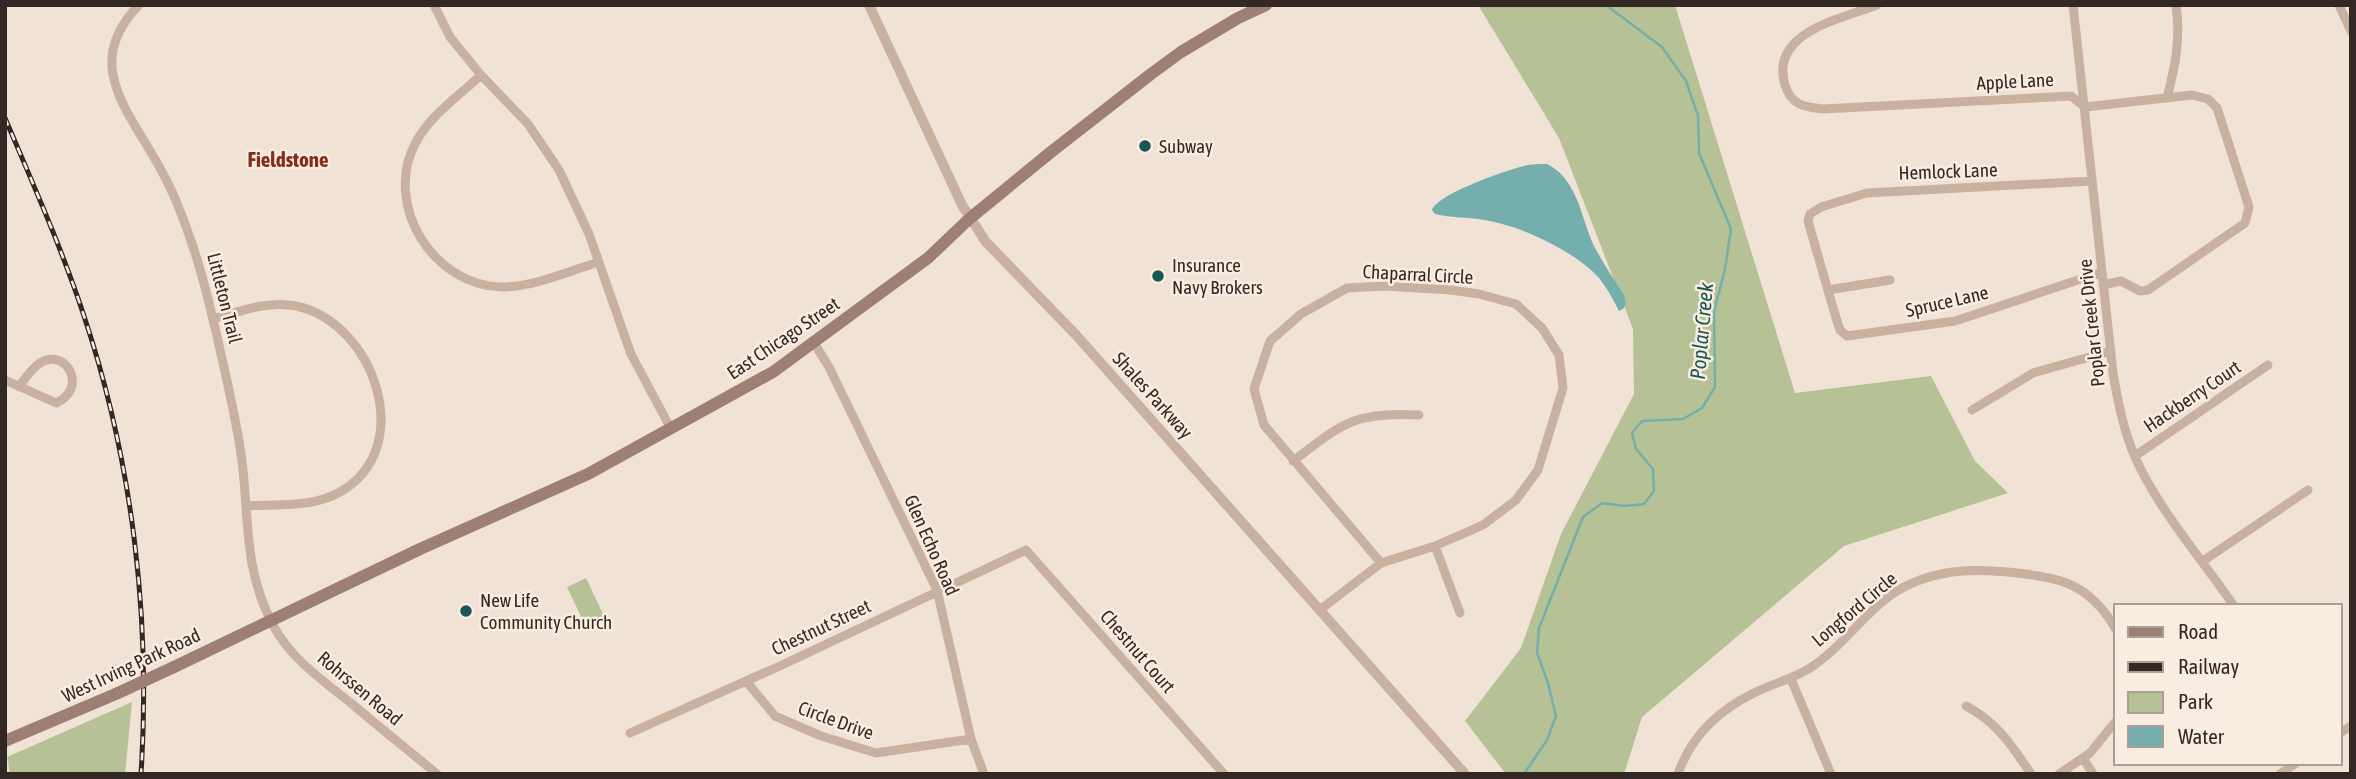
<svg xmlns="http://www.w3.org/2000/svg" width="2356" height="779" viewBox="0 0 2356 779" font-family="'Asap Condensed',sans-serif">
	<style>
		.green { fill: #b6c196 }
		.water { fill: #74afad }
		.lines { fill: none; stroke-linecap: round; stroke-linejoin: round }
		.stream { stroke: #74afad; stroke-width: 2.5 }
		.minor { stroke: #c9b1a2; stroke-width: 9 }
		.tertiary { stroke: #c9b1a2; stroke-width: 10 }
		.secondary { stroke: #9d7f74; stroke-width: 12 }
		.rail-casing { stroke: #342825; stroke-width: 5 }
		.rail { stroke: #f9ede2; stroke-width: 2.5; stroke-dasharray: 8; stroke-linecap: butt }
		.secondary-bridge { stroke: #9d7f74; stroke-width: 12 }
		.poi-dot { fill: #195655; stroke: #f9ede2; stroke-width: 2.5 }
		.labels { text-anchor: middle; stroke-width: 5; stroke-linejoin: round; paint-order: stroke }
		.street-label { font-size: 19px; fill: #342825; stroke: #f9ede2 }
		.poi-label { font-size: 19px; fill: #342825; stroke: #f9ede2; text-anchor: start }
		.neighbourhood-label { font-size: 21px; font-weight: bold; fill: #852c1b; stroke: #f9ede2 }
		.water-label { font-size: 21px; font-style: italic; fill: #195655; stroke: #f9ede2 }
	</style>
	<rect width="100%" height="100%" fill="#f1e2d6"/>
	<path class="green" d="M1478,5H1675L1795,393L1931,376L1975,461L2008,493L1844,546L1642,717L1624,774H1506L1465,721L1521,648L1561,534L1634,394L1633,329L1559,138Z
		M586,578L605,618L586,627L567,587Z
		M132,702L125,774H10L7,757Z"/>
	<path class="water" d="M1547,164C1579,180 1581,220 1595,248C1604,264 1614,280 1624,295L1626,304L1623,309L1619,311C1613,299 1607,288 1599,278C1575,251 1519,225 1484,220C1467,217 1451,218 1435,214L1432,210C1438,194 1502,172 1520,167C1529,164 1538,164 1547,164Z"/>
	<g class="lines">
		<path class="stream" d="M1524,774L1547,740L1556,716L1548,683L1537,653L1539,628L1583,517L1602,503L1624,506L1644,504L1654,491L1653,469L1636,449L1632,433L1642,421L1683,419L1702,408L1715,387L1714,312L1725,269L1731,229L1699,153L1698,116L1686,81L1662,47L1606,5"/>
		<path class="minor" d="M139,5C80,65 131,113 161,170C176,196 186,225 195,253C205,283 212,315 219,345C227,382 236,418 241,454C250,516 242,566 273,625C290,658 322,680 351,703C379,727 408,750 437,774
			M434,5L450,37L481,75L528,124L559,170L589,234L631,354L671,429
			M1877,5C1841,19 1769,32 1785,85C1791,105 1804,107 1823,109L2071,96L2085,107L2192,95L2208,99L2217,108L2249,207L2245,223L2148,290L2140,291L2121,281L2103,285
			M2073,5L2113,373C2118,402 2123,429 2135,457C2158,509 2201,558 2234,606
			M2339,5L2351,31
			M481,75C459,96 429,116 415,144C383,206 434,286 502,287C534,287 569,271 599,262
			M2167,98C2175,67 2181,38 2176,5
			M2092,181L1867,193L1821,207L1810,214L1808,221L1836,318L1840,330L1847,336L1955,321L2102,272
			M1385,286L1451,290L1479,294L1516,304L1542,328L1559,355L1563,388L1538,470L1516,500L1483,525L1435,546L1381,563L1264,425L1254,389L1270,341L1301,314L1347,288Z
			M1828,290L1890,280
			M213,319C239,312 268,300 296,306C374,322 418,448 340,492C312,508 276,504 246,506
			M814,343L829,367L937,590L971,739L984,774
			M5,380L56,403C86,390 70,354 47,360C36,362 25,378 19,387
			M1972,410L2033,373L2111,351
			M2135,456L2268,365
			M1293,461C1342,424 1354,411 1419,415
			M1435,546L1460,613
			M2203,561L2308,490
			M1321,609L1381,563
			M1791,679L1831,774
			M746,681L775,716L821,736L876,753L971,739
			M1966,706C1997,722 2012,746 2031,774
			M630,733L782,665L1026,550L1224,774
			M2340,733L2351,726
			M2083,758L2093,774
			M1678,774C1691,736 1720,709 1756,692C1774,683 1793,679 1810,668C1843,647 1864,612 1897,591C1937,567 1981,568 2026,574C2044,577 2061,579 2077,588C2094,598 2107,613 2116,630
			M2059,774L2090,753L2116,721
			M2280,774L2296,763"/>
		<path class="tertiary" d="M869,5L962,205L986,242L1077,336L1465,774"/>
		<path class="secondary" d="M174,667L420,549L588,474L773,372L928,258L969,219L1051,152L1151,74L1181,52L1238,18L1266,5
			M5,741L118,693"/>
		<defs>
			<path id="rail" d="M5,118C33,184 62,249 84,316C133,463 151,620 141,774"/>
		</defs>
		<use href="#rail" class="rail-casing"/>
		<use href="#rail" class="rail"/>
		<path class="secondary-bridge" d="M118,693L174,667"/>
	</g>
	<g class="poi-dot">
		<circle cx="1145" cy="146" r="7"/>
		<circle cx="1158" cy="276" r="7"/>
		<circle cx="466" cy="611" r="7"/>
	</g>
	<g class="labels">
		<g class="street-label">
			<text transform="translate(2015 81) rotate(-3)" y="7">Apple Lane</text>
			<text transform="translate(1948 171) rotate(-2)" y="7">Hemlock Lane</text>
			<text transform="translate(1418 274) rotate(3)" y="7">Chaparral Circle</text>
			<text transform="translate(225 298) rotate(76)" y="7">Littleton Trail</text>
			<text transform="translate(1947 301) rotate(-13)" y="7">Spruce Lane</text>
			<text transform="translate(2091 323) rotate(-96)" y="7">Poplar Creek Drive</text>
			<text transform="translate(783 338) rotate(-34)" y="7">East Chicago Street</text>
			<text transform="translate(1153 395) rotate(48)" y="7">Shales Parkway</text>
			<text transform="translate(2192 396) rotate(-34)" y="7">Hackberry Court</text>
			<text transform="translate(932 545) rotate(66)" y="7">Glen Echo Road</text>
			<text transform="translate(1854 609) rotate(-40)" y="7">Longford Circle</text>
			<text transform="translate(821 627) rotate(-25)" y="7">Chestnut Street</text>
			<text transform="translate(1138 651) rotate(49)" y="7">Chestnut Court</text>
			<text transform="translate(131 665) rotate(-25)" y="7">West Irving Park Road</text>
			<text transform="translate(360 688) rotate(40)" y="7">Rohrssen Road</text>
			<text transform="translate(836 720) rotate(20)" y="7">Circle Drive</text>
		</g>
		<g class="poi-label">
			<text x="1159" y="153">Subway</text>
			<text x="1172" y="272">Insurance<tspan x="1172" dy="22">Navy Brokers</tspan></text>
			<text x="480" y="607">New Life<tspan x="480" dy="22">Community Church</tspan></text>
		</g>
		<g class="neighbourhood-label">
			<text x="288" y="167">Fieldstone</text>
		</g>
		<g class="water-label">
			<text transform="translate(1702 331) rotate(-85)" y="7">Poplar Creek</text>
		</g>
	</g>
	<rect width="2356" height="779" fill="none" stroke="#342825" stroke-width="14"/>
	<rect x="2114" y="604" width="228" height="161" fill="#f9ede2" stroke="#aa9e96" stroke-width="2"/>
	<rect x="2128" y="627" width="35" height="10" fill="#9d7f74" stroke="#aa9e96" stroke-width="2"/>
	<text x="2178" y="639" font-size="21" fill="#342825">Road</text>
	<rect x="2128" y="662" width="35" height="10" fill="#342825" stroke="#aa9e96" stroke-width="2"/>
	<text x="2178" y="674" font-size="21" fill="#342825">Railway</text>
	<rect x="2128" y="692" width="35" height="21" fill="#b6c196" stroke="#aa9e96" stroke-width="2"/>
	<text x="2178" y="709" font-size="21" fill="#342825">Park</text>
	<rect x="2128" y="726" width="35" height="21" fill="#74afad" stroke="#aa9e96" stroke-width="2"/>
	<text x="2178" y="744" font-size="21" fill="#342825">Water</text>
</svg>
